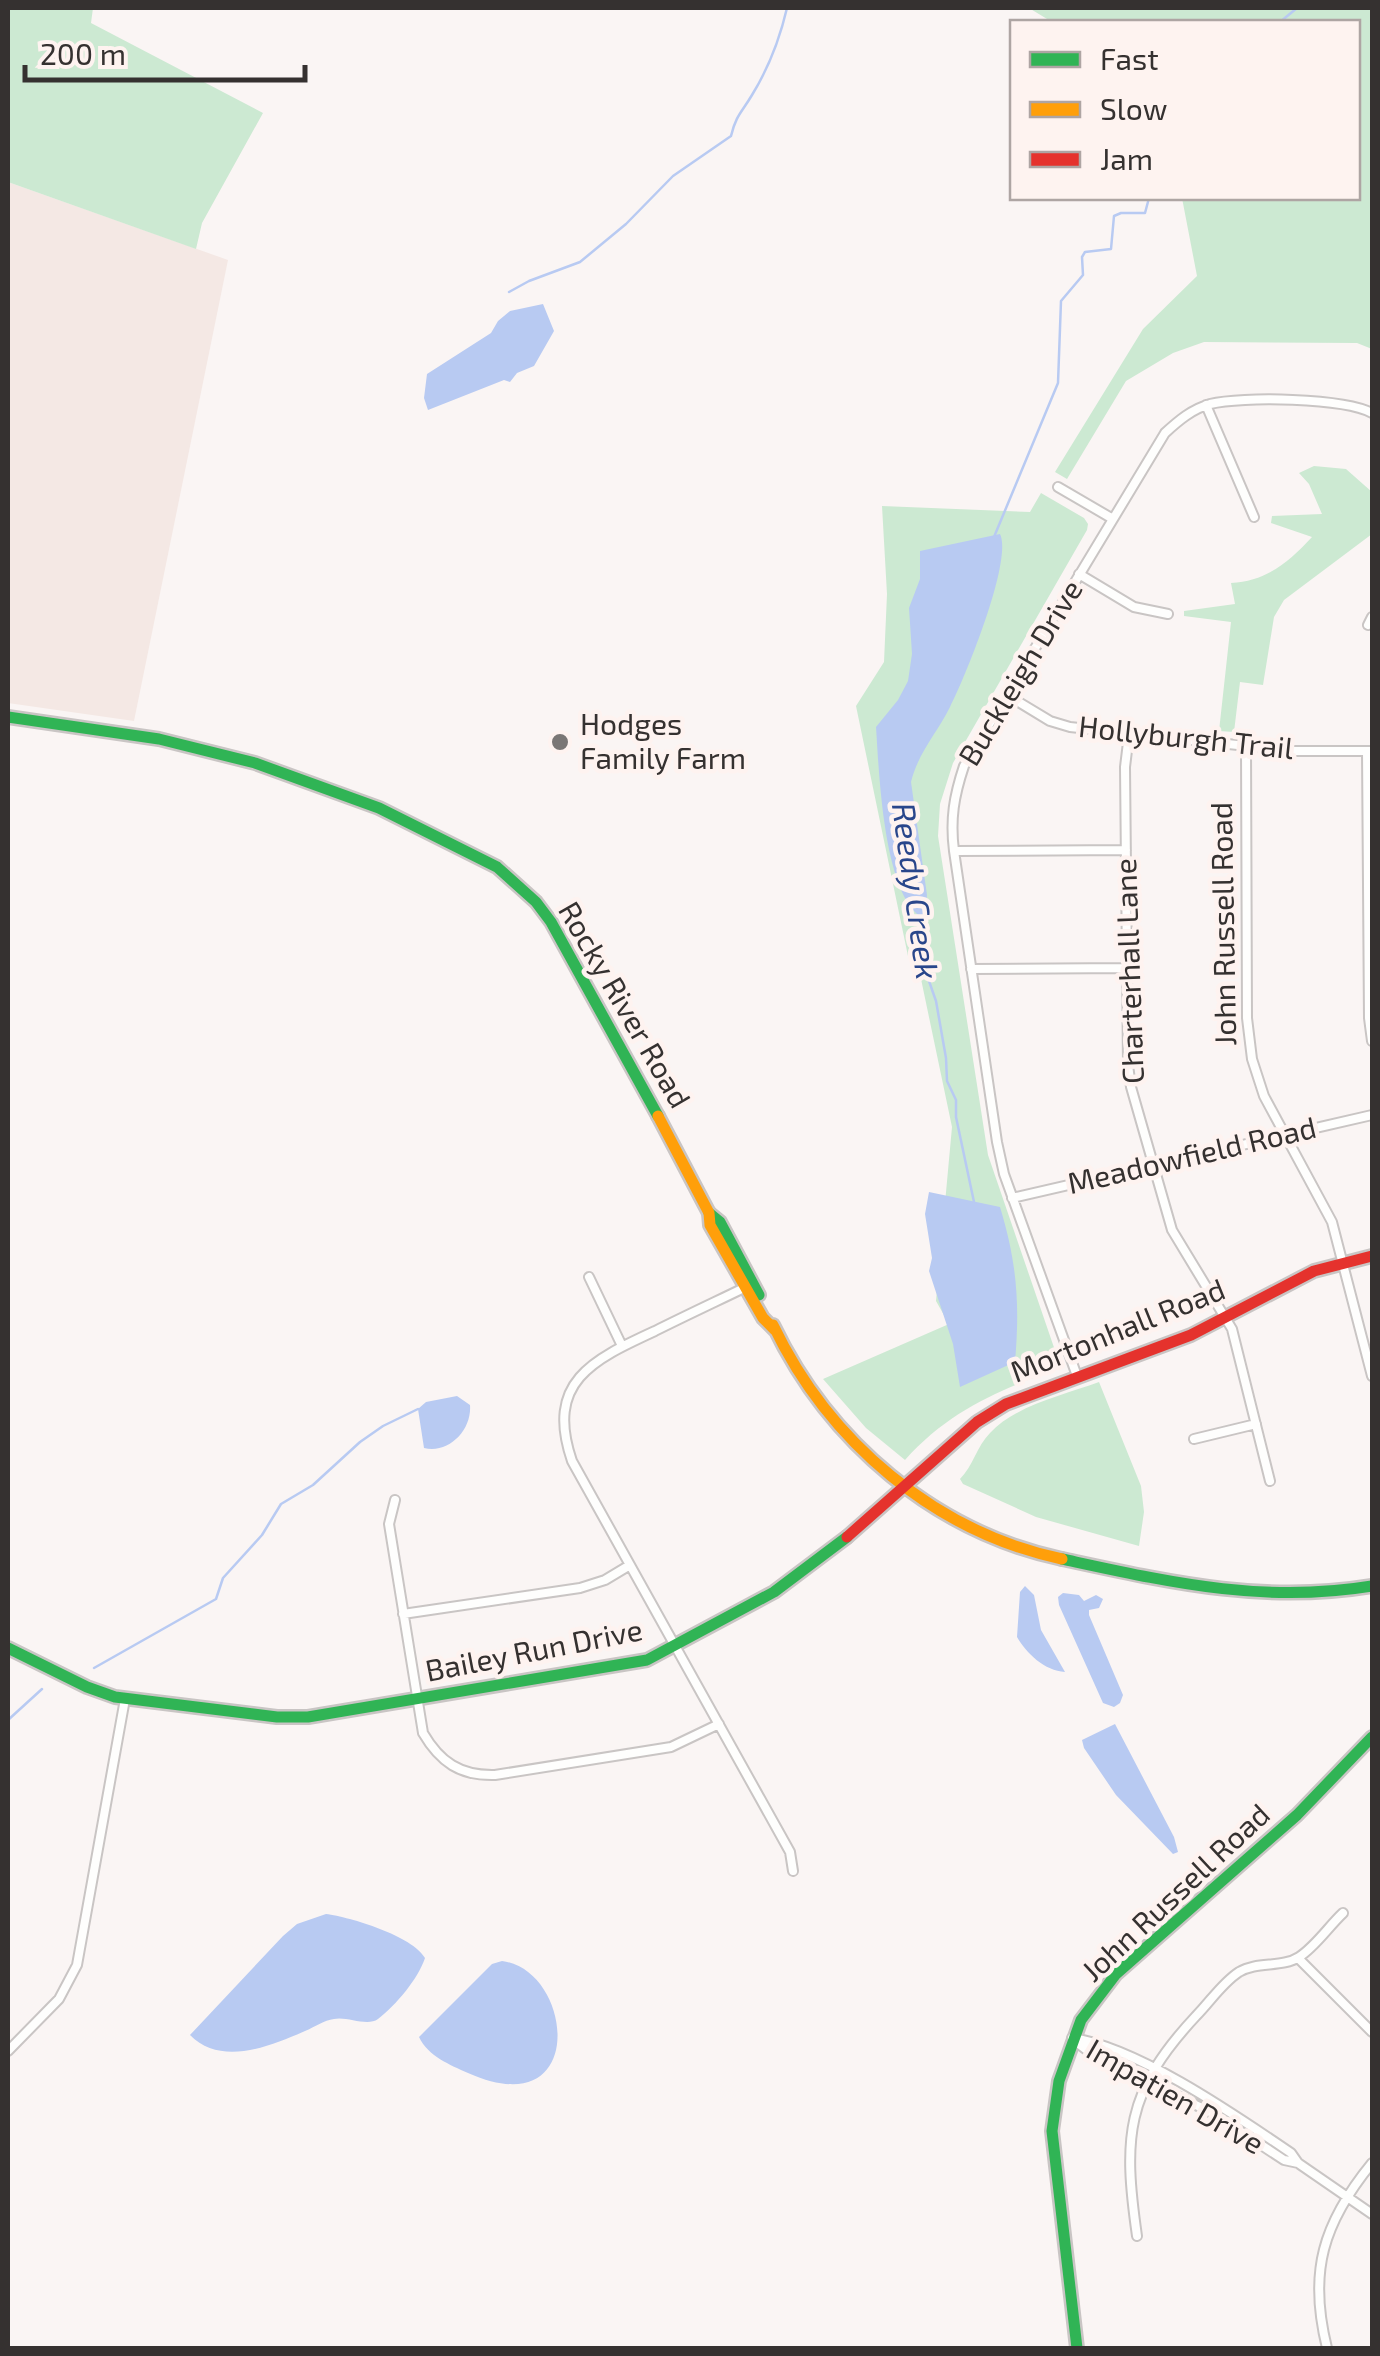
<svg xmlns="http://www.w3.org/2000/svg" width="1380" height="2356" viewBox="0 0 1380 2356" font-family="'Exo 2',sans-serif">
	<style>
		.built { fill: #f4e8e4 }
		.green { fill: #cce9d2 }
		.water { fill: #b8caf2 }
		.lines { fill: none; stroke-linecap: round; stroke-linejoin: round }
		.stream { stroke: #b8caf2; stroke-width: 2.5 }
		.street-casing { stroke: #c9c5c4; stroke-width: 12 }
		.fast-casing { stroke: #c9c5c4; stroke-width: 16 }
		.slow-casing { stroke: #c9c5c4; stroke-width: 16 }
		.jam-casing { stroke: #c9c5c4; stroke-width: 16 }
		.street { stroke: #fefefd; stroke-width: 8 }
		.fast { stroke: #30b455; stroke-width: 11 }
		.slow { stroke: #ff9f0a; stroke-width: 11 }
		.jam { stroke: #e5322d; stroke-width: 11 }
		.poi-dot { fill: #7a7675; stroke: #fef3f0; stroke-width: 4 }
		.labels { text-anchor: middle; stroke-width: 9; stroke-linejoin: round; paint-order: stroke }
		.street-label { font-size: 30px; fill: #353130; stroke: #fef3f0 }
		.poi-label { font-size: 30px; fill: #353130; stroke: #fef3f0; text-anchor: start }
		.water-label { font-size: 32px; font-style: italic; fill: #29468b; stroke: #fef3f0 }
	</style>
	<rect width="100%" height="100%" fill="#faf5f4"/>
	<path class="built" d="M8,182L228,260L134,721L8,703Z"/>
	<path class="green" d="M8,8H93L91,23L263,113L202,223L196,249L8,182Z
		M1029,8H1372V349L1357,343L1204,342L1173,353L1126,381L1067,479L1055,472L1143,329L1197,276L1182,198H1358V22H1052Z
		M1314,466L1346,469L1372,492V534L1284,600L1274,617L1263,685L1240,682L1234,732L1219,731L1231,622L1184,616V611L1235,604L1231,583C1267,581 1289,562 1312,537L1271,523L1272,516L1322,514L1309,484L1299,473Z
		M1041,493L1084,518L1088,524L1087,530L953,763L940,804L938,836L988,1155L1060,1365L1057,1369C997,1391 949,1411 905,1460L866,1428L823,1379L949,1324L936,1301L952,1127L916,955L908,956L856,706L884,662L887,594L882,506L1030,512Z
		M1099,1382L1141,1486L1144,1512L1139,1546L1036,1517L963,1484L960,1479C973,1466 977,1446 990,1433C1016,1405 1064,1395 1099,1382Z"/>
	<path class="water" d="M543,304L554,331L534,366L517,373L510,382L504,380L428,410L424,398L427,374L491,333L498,321L510,311Z
		M1000,534C1013,560 965,678 950,707C937,733 918,753 911,782L927,895L925,919C883,900 879,769 876,727L898,700L908,681L912,654L909,608L920,579V551Z
		M929,1192L1000,1207C1017,1263 1020,1304 1015,1362L960,1387L953,1344L929,1271L932,1258L925,1214Z
		M457,1396L470,1405C472,1430 449,1454 424,1448L418,1409L426,1402Z
		M1025,1586L1034,1595L1041,1630L1065,1672C1045,1671 1026,1653 1017,1637L1020,1592Z
		M1063,1593L1079,1595L1084,1601L1096,1595L1103,1599L1099,1608L1089,1610V1615L1123,1695L1120,1703L1114,1707L1103,1703L1059,1605L1058,1597Z
		M1115,1724L1174,1837L1178,1852L1173,1854L1116,1795L1084,1748L1082,1740Z
		M326,1914C350,1917 413,1936 425,1958C418,1979 396,2005 378,2019C367,2027 347,2016 334,2019C324,2020 315,2027 305,2031C271,2046 221,2067 190,2035L283,1936L297,1924Z
		M502,1961C574,1970 589,2127 468,2073C450,2065 428,2056 419,2037L492,1964Z"/>
	<g class="lines">
		<path class="stream" d="M1280,22L1297,8
			M509,292L529,281L580,262L626,224L673,176L731,136C736,115 742,112 752,95C768,69 780,38 787,8
			M994,537L1058,383L1061,301L1083,275L1082,257L1085,252L1111,249L1114,216L1121,213H1145L1149,198
			M925,918L923,964L936,1001L946,1058L947,1081L956,1100V1117L974,1202
			M94,1668L216,1599L223,1578L262,1535L281,1504L313,1485L360,1442L383,1426L418,1409
			M8,1720L42,1689"/>
		<defs>
			<path id="street" d="M1206,405L1254,517
				M1058,487L1113,519
				M1079,574L1134,607L1168,614
				M1368,625L1372,617
				M1007,695L1050,721L1070,727L1292,751H1372
				M1129,734L1125,767L1128,1065L1131,1087L1172,1230L1232,1329L1270,1481
				M1246,747L1247,1018L1252,1059L1264,1096L1332,1222L1372,1376
				M1367,751L1369,1018L1372,1041
				M954,851L1126,850
				M971,969L1127,968
				M1012,1198L1372,1115
				M589,1277L622,1346
				M746,1287C715,1302 685,1316 655,1331C592,1360 545,1382 572,1461L790,1852L793,1871
				M1077,1376L1004,1174L997,1142L954,851C950,819 954,796 964,766L1165,433C1178,421 1192,409 1210,404C1242,396 1344,398 1372,413
				M1194,1439L1256,1424
				M395,1500L389,1524L423,1733C440,1762 460,1776 495,1775L671,1747L719,1724
				M403,1614L580,1588L605,1580L630,1565
				M1298,1958L1372,2032
				M1072,2038C1137,2047 1235,2115 1291,2153L1298,2163L1372,2214
				M1075,2041L1092,2054L1214,2114L1284,2160L1298,2163
				M8,2051L59,1999L77,1965L125,1699
				M1137,2236C1123,2138 1125,2092 1196,2016C1210,2002 1222,1983 1239,1972C1257,1961 1282,1968 1299,1957C1315,1947 1329,1926 1343,1913
				M1327,2348C1308,2272 1323,2223 1372,2163"/>
			<path id="fast" d="M8,717L159,739L255,763L379,808L497,867L536,902L551,922L658,1116
				M709,1213L720,1222L759,1295
				M1062,1559C1169,1582 1262,1604 1372,1586
				M8,1648L87,1687L115,1697L277,1717H308L647,1660L774,1592L847,1537
				M1077,2348L1052,2131L1059,2081L1081,2020L1116,1974L1297,1815L1372,1737"/>
			<path id="slow" d="M658,1116L709,1213L710,1225L763,1318L775,1330
				M773,1325C829,1442 935,1532 1062,1559"/>
			<path id="jam" d="M847,1537L977,1422L1006,1404L1191,1335L1314,1271L1372,1256"/>
		</defs>
		<use href="#street" class="street-casing"/>
		<use href="#fast" class="fast-casing"/>
		<use href="#slow" class="slow-casing"/>
		<use href="#jam" class="jam-casing"/>
		<use href="#street" class="street"/>
		<use href="#fast" class="fast"/>
		<use href="#slow" class="slow"/>
		<use href="#jam" class="jam"/>
	</g>
	<circle class="poi-dot" cx="560" cy="742" r="10"/>
	<g class="labels">
		<g class="street-label">
			<text transform="translate(1021 673) rotate(-59)" y="10">Buckleigh Drive</text>
			<text transform="translate(1186 738) rotate(6)" y="10">Hollyburgh Trail</text>
			<text transform="translate(1224 924) rotate(-91)" y="10">John Russell Road</text>
			<text transform="translate(1130 971) rotate(-92)" y="10">Charterhall Lane</text>
			<text transform="translate(624 1005) rotate(60)" y="10">Rocky River Road</text>
			<text transform="translate(1192 1156) rotate(-13)" y="10">Meadowfield Road</text>
			<text transform="translate(1118 1331) rotate(-22)" y="10">Mortonhall Road</text>
			<text transform="translate(534 1651) rotate(-11)" y="10">Bailey Run Drive</text>
			<text transform="translate(1176 1893) rotate(-43)" y="10">John Russell Road</text>
			<text transform="translate(1175 2097) rotate(30)" y="10">Impatien Drive</text>
		</g>
		<g class="poi-label">
			<text x="580" y="735">Hodges<tspan x="580" dy="34">Family Farm</tspan></text>
		</g>
		<g class="water-label">
			<text transform="translate(915 891) rotate(82)" y="11">Reedy Creek</text>
		</g>
	</g>
	<rect width="1380" height="2356" fill="none" stroke="#353130" stroke-width="20"/>
	<rect x="1010" y="20" width="350" height="180" fill="#fef3f0" stroke="#aea5a3" stroke-width="2.5"/>
	<rect x="1030" y="52" width="50" height="15" fill="#30b455" stroke="#aea5a3" stroke-width="2.5"/>
	<text x="1100" y="70" font-size="30" fill="#353130">Fast</text>
	<rect x="1030" y="102" width="50" height="15" fill="#ff9f0a" stroke="#aea5a3" stroke-width="2.5"/>
	<text x="1100" y="120" font-size="30" fill="#353130">Slow</text>
	<rect x="1030" y="152" width="50" height="15" fill="#e5322d" stroke="#aea5a3" stroke-width="2.5"/>
	<text x="1100" y="170" font-size="30" fill="#353130">Jam</text>
	<path d="M25 65v15h280v-15" fill="none" stroke="#353130" stroke-width="5"/>
	<text x="40" y="65" font-size="30" fill="#353130" stroke="#fef3f0" stroke-width="8" paint-order="stroke">200 m</text>
</svg>
